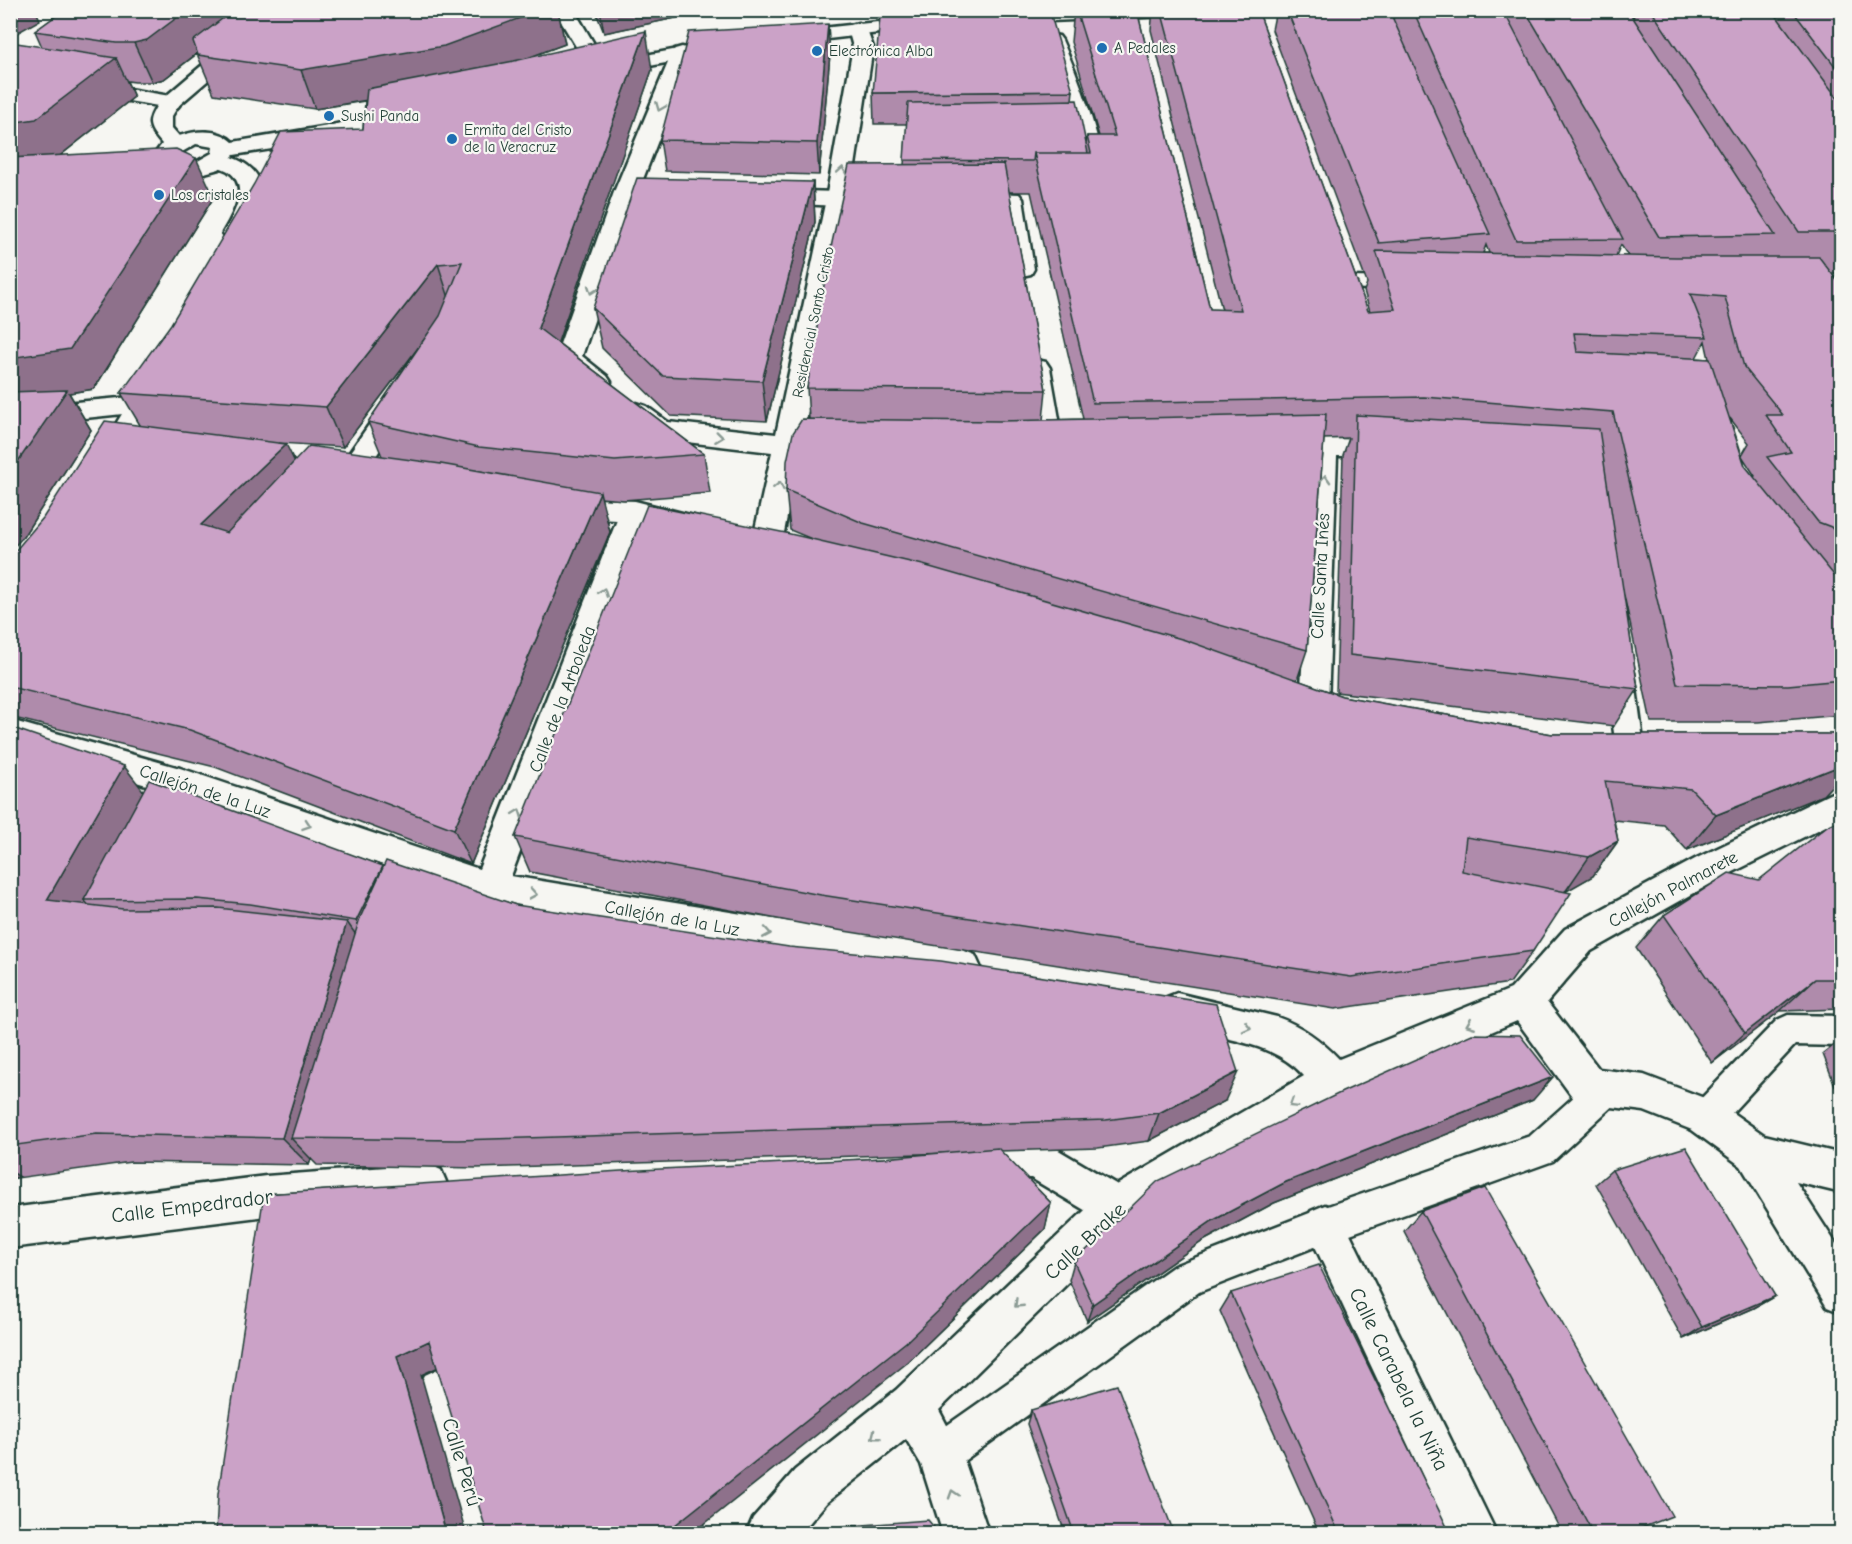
<svg xmlns="http://www.w3.org/2000/svg" width="1852" height="1544" viewBox="0 0 1852 1544" font-family="'Comic Neue',sans-serif">
	<style>
		.lines { fill: none; stroke-linecap: round; stroke-linejoin: round }
		.service-casing { stroke: #1f3d34; stroke-width: 5 }
		.pedestrian-casing { stroke: #1f3d34; stroke-width: 5 }
		.minor-casing { stroke: #1f3d34; stroke-width: 5 }
		.tertiary-casing { stroke: #1f3d34; stroke-width: 5 }
		.service { fill: #f6f6f2; fill-rule: evenodd }
		.pedestrian { fill: #f6f6f2; fill-rule: evenodd }
		.minor { fill: #f6f6f2; fill-rule: evenodd }
		.tertiary { fill: #f6f6f2; fill-rule: evenodd }
		.wall { fill: #af8bab; stroke: #1f3d34; stroke-width: 1.5; fill-rule: evenodd }
		.shaded-wall { fill: #8e718b; stroke: #1f3d34; stroke-width: 1.5 }
		.building { fill: #cba2c7; stroke: #1f3d34; stroke-width: 1.5 }
		.oneway { stroke: #8a9a93 }
		.poi-dot { fill: #1f6fb2; stroke: #f6f6f2; stroke-width: 2 }
		.labels { text-anchor: middle; stroke-width: 4.5; stroke-linejoin: round; paint-order: stroke }
		.far-poi-label { font-size: 15px; fill: #1f3d34; stroke: #f6f6f2; text-anchor: start }
		.far-street-label { font-size: 15px; fill: #1f3d34; stroke: #f6f6f2 }
		.street-label { font-size: 18px; fill: #1f3d34; stroke: #f6f6f2 }
		.near-street-label { font-size: 21px; fill: #1f3d34; stroke: #f6f6f2 }
	</style>
	<rect width="100%" height="100%" fill="#f6f6f2"/>
	<filter id="ink" filterUnits="userSpaceOnUse"><feTurbulence type="fractalNoise" baseFrequency=".0167" numOctaves="2"/><feDisplacementMap in="SourceGraphic" scale="12" xChannelSelector="R" yChannelSelector="G"/><feConvolveMatrix kernelMatrix="1 2 1 2 8 2 1 2 1" color-interpolation-filters="sRGB"/></filter>
	<g filter="url(#ink)">
		<g class="lines">
			<defs>
				<path id="service" d="M1053,35L1059,36L1062,40C1081,82 1095,124 1105,169L1102,173H1088L1085,169L1069,103L1044,40L1047,36Z
					M1347,277L1405,278L1413,279L1416,284L1413,289L1405,290L1339,288L1336,283L1339,278Z
					M1326,439L1384,440L1392,442L1396,448L1392,454L1384,456H1337L1328,705L1324,713L1314,716L1304,713L1300,705L1314,457H1286L1278,455L1274,449L1278,443Z
					M1620,663L1630,666L1634,673L1644,748L1640,756L1630,759L1620,756L1616,748L1606,673L1610,666Z
					M1788,1015L1842,1016V1046L1795,1045L1718,1128L1706,1133L1694,1128L1689,1117L1694,1106L1777,1020Z
					M1607,1073L1619,1078L1624,1089L1619,1100L1553,1161L1325,1243L1199,1292L954,1468L940,1473L926,1468L921,1454L926,1440L1174,1266L1325,1207L1530,1136L1595,1078Z"/>
				<path id="pedestrian" d="M768,190L838,192L846,194L850,199L846,204L838,206L760,202L756,197L760,192Z
					M142,396L151,399L155,405L151,411L10,426V408Z
					M1036,1140L1050,1145L1131,1193L1137,1207L1131,1221L1117,1227L1103,1221L1031,1178L964,1179L950,1174L944,1160L950,1146L964,1141Z
					M427,1164L441,1170L447,1184L441,1198L427,1204L266,1216L10,1248V1208L266,1176Z"/>
				<path id="minor" d="M554,10H574L609,69L606,73L599,75L592,73Z
					M858,23L865,25L873,47L850,199L803,436H836L846,439L850,445L846,451L836,454H799L782,543L777,550L767,553L757,550L752,543L772,452L661,439C647,435 631,424 624,412L628,406L637,403L646,406L668,422L776,434L826,199L853,47L848,29L851,25Z
					M682,47L689,49L692,53L638,192L582,356L607,376L611,382L607,388C588,393 565,374 555,358L614,192L672,53L675,49Z
					M10,69L170,96L178,97L181,102L178,107L170,108L10,81Z
					M218,153C271,166 271,198 243,238L235,240L227,238L223,233C233,216 251,187 228,171C220,166 212,168 207,160L210,155Z
					M966,192L1019,194L1023,199L1034,269L1031,274L1022,276L1013,274L1010,269L1000,206L958,204L954,199L958,194Z
					M1037,360L1046,362L1050,368L1064,447L1060,454L1050,456L1021,454L1017,447L1021,440L1035,438L1024,368L1028,362Z
					M156,371L165,373L169,379L120,463L116,470L106,472L96,470L92,463L147,373Z
					M400,390L409,393L413,399L361,479L351,482L341,479L337,472L341,465L391,393Z
					M561,497L635,501L698,517L702,524L698,531L688,534L645,523L511,876L962,950L975,955L980,966L975,977L962,982L489,902L178,794L10,746V720L180,768L479,869L617,520L561,517L551,514L547,507L551,500Z
					M1842,788V818L1721,878L1591,951L1547,1002L1599,1069L1644,1075L1720,1104L1764,1135L1842,1154V1193L1796,1182L1842,1253V1313L1827,1307L1741,1166L1692,1130L1644,1111L1588,1104L1574,1099L1517,1021L1347,1093L1131,1221L939,1410L962,1454L989,1534H943L921,1464L906,1439L827,1502L800,1534H746L753,1518L795,1470L896,1390L1103,1193L1304,1076C1269,1037 1211,1040 1164,1022L1158,1010L1164,998L1177,993L1277,1017C1302,1026 1321,1040 1339,1059L1511,989L1565,929L1697,858Z
					M1325,1205L1339,1211L1497,1534H1450L1305,1225L1311,1211Z
					M440,1368L455,1375L462,1390L507,1534H461L418,1390L425,1375Z"/>
				<path id="tertiary" d="M267,10H290L178,106L172,116V128L179,136C196,130 219,128 233,142L328,126L405,108L413,110L416,115L413,120L328,140L234,155L219,169L197,175L182,176L160,170L153,156L162,144C147,126 146,122 159,102ZM196,144L213,147L212,153L196,162L177,161L175,156Z
					M1179,10L1176,14L1169,16L1006,23L999,21L996,17L999,13L1018,10Z
					M1558,10H1689L1691,14L1688,18L1681,20L1568,16L1561,14Z
					M924,17L931,19L934,23L931,27L785,44L778,42L775,38L778,34L785,32Z
					M728,40L735,42L738,46L735,50L607,74L600,72L597,68L600,64L607,62Z"/>
			</defs>
			<use href="#service" class="service-casing"/>
			<use href="#pedestrian" class="pedestrian-casing"/>
			<use href="#minor" class="minor-casing"/>
			<use href="#tertiary" class="tertiary-casing"/>
			<use href="#service" class="service"/>
			<use href="#pedestrian" class="pedestrian"/>
			<use href="#minor" class="minor"/>
			<use href="#tertiary" class="tertiary"/>
		</g>
		<path class="wall" d="M64,10H558L565,44L529,57L652,70L557,342L704,454L710,493L624,500L601,498L610,532L471,864L215,767L10,717V557L140,425L121,393L363,129L365,101L315,109L214,94L197,54L164,79L152,82H135L127,81L134,97L61,155L214,197L94,389L69,393L91,430L23,537L42,47L35,31ZM423,341L368,422L382,456L295,461L280,443L343,447Z
			M595,10H675L676,18L604,33Z
			M1074,10H1137L1210,309L1222,310L1151,30L1153,10H1258L1368,311H1370L1364,291L1367,283L1272,30L1276,10H1389L1393,20L1396,10H1628L1633,18L1636,10H1842V715L1758,722H1651L1624,595L1638,689L1614,726L1336,692L1343,455L1349,438L1324,439L1307,650L1297,680L1342,696L1552,734H1842V775L1823,795L1687,850L1664,825L1614,820L1618,841L1593,876L1565,891L1533,951L1510,983L1335,1009L825,928L530,872L515,837L812,539L790,530L786,490L809,419L807,388L904,165L907,124H874L873,93L1073,91L1072,100L1086,144L1087,136H1099L1071,42ZM1009,192H1031L1083,419L1043,420L1046,390ZM1621,244V245L1628,256H1616ZM1486,245L1489,253H1483ZM1831,273H1840L1836,279ZM1705,341L1709,359L1696,358ZM1730,418L1749,443L1742,455ZM1742,456L1755,476L1754,477L1745,466Z
			M830,54L819,175L665,171L660,140Z
			M813,182L815,222L767,421L671,416L602,348L593,308Z
			M10,727L143,791L383,866L516,905L1225,1101L1149,1141L1098,1148L1000,1151L1051,1203L1045,1229L907,1363L437,1368L421,1375L264,1194L884,1158L950,1153L477,1168L317,1165L311,1159L309,1165L131,1162L10,1179Z
			M1842,820V1009L1780,1011L1712,1063L1636,948L1664,915L1759,880Z
			M1842,1039V1104L1823,1054Z
			M1533,1100L1274,1203L1203,1241L1087,1321L1069,1280L1074,1262Z
			M1612,1170L1775,1296L1754,1308L1683,1339L1596,1184Z
			M1421,1211L1629,1533H1562L1404,1231Z
			M1231,1293L1450,1533H1319L1220,1311Z
			M1031,1410L1174,1533H1065L1027,1424Z"/>
		<path class="shaded-wall" d="M10,10H43L37,13L40,20L10,37Z
			M187,10H253L164,79L152,82L134,43Z
			M542,10H558L565,44L455,85L315,109L301,70Z
			M600,10H675L676,18L604,33Z
			M828,24L830,54L819,175L817,143Z
			M646,31L652,70L549,368L538,328Z
			M116,58L134,97L57,158L10,167V123Z
			M196,158L214,197L94,389L69,393L91,430L23,537L10,551V358Z
			M813,182L815,222L767,421L762,381Z
			M438,264L451,304L343,447L326,407Z
			M286,444L305,483L223,564L201,525Z
			M600,492L610,532L471,864L454,829Z
			M1842,765V775L1823,795L1687,850L1716,815Z
			M124,766L152,802L84,900L93,910L47,900Z
			M1618,841L1593,876L1565,892L1589,857Z
			M383,866L373,947L356,921Z
			M347,922L370,955L291,1138L311,1159L309,1165L282,1138Z
			M1815,979L1780,1011L1712,1063L1745,1033Z
			M1238,1072L1225,1101L1149,1141L1159,1113Z
			M1553,1077L1533,1100L1274,1203L1203,1241L1087,1321L1093,1304L1212,1221L1286,1182Z
			M10,1171L20,1177L10,1179Z
			M1051,1203L1045,1229L907,1363L693,1533H665Z
			M1775,1296L1754,1308L1683,1339L1702,1327Z
			M429,1341L452,1361L421,1375L466,1533H446L397,1356Z"/>
		<path class="building" d="M64,10H187L147,40L134,43H116L35,31Z
			M234,10H542L444,46L301,70L198,55L193,41Z
			M1076,10H1137L1210,309L1241,310L1161,10H1258L1368,311L1395,309L1376,251L1676,257H1819L1842,287V540L1831,527L1818,522L1767,457L1791,452L1766,415H1783L1744,367L1725,297L1690,294L1707,337L1574,333L1577,352L1710,359L1745,466L1842,585V680L1788,685L1677,684L1613,412L1424,397L1093,403L1034,153H1091L1087,136H1115Z
			M1287,10H1389L1490,234L1379,243Z
			M1413,10H1503L1623,239L1516,240Z
			M1525,10H1628L1775,235L1659,237Z
			M1651,10H1772L1842,104V232H1799Z
			M1792,10H1842V75Z
			M1050,12L1073,91L873,93L880,17Z
			M828,24L817,143L660,140L689,32Z
			M646,31L538,328L704,454L615,461L479,447L368,422L440,316L462,262L438,264L326,407L121,393L171,324L254,184L281,132L363,129L367,89L514,61Z
			M10,42L116,58L36,119L10,123Z
			M1077,100L1088,153H1034L1033,161L904,160L908,103Z
			M176,149L196,158L70,349L10,358V158Z
			M1004,164L1046,390L807,388L828,261L849,165Z
			M637,178L813,182L762,381L663,376L593,308Z
			M67,390L10,473V392Z
			M1326,414L1307,650L863,523L786,490L787,461L793,433L802,419L999,421Z
			M1356,415L1599,429L1638,689L1350,655Z
			M105,421L286,444L201,525L227,533L309,446L441,464L600,492L454,829L190,730L10,687V557L43,518Z
			M647,505L786,533L923,565L1185,640L1342,696L1552,734H1842V765L1716,815L1691,789L1605,781L1618,841L1589,857L1466,837L1462,871L1571,893L1533,951L1351,977L821,895L515,837Z
			M10,727L124,766L47,900L123,909L218,908L347,922L282,1138L96,1134L10,1146Z
			M149,780L383,866L356,921L250,904L197,899L84,900Z
			M1842,820V979H1815L1745,1033L1664,915L1729,873L1759,880L1827,826Z
			M386,861L516,905L789,947L941,961L1216,1004L1238,1072L1159,1113L1106,1120L457,1140L291,1138L360,918Z
			M1472,1034L1520,1035L1553,1077L1286,1182L1212,1221L1093,1304L1074,1262L1158,1181L1340,1093Z
			M1686,1147L1775,1296L1702,1327L1612,1170Z
			M998,1148L1051,1203L906,1342L665,1533H487L429,1341L397,1356L446,1533H216L218,1494L264,1194L621,1171L884,1158Z
			M1485,1188L1672,1516L1629,1533H1593L1421,1211Z
			M1319,1265L1450,1533H1339L1231,1293Z
			M1117,1385L1174,1533H1074L1031,1410Z
			M928,1520L939,1533H817L823,1528Z"/>
		<defs><path id="oneway-chevron" d="M-2-3.5L2.5 0L-2 3.5" fill="none" stroke-width="1.6" stroke-linecap="round" stroke-linejoin="round" transform="scale(1.5)"/></defs>
		<g class="oneway">
			<use href="#oneway-chevron" transform="translate(660 107) rotate(112)"/>
			<use href="#oneway-chevron" transform="translate(842 171) rotate(-80)"/>
			<use href="#oneway-chevron" transform="translate(592 290) rotate(109)"/>
			<use href="#oneway-chevron" transform="translate(719 437) rotate(7)"/>
			<use href="#oneway-chevron" transform="translate(1325 479) rotate(-87)"/>
			<use href="#oneway-chevron" transform="translate(779 486) rotate(-78)"/>
			<use href="#oneway-chevron" transform="translate(603 592) rotate(-69)"/>
			<use href="#oneway-chevron" transform="translate(518 813) rotate(-69)"/>
			<use href="#oneway-chevron" transform="translate(307 825) rotate(19)"/>
			<use href="#oneway-chevron" transform="translate(533 894) rotate(10)"/>
			<use href="#oneway-chevron" transform="translate(767 933) rotate(10)"/>
			<use href="#oneway-chevron" transform="translate(1470 1024) rotate(158)"/>
			<use href="#oneway-chevron" transform="translate(1247 1027) rotate(13)"/>
			<use href="#oneway-chevron" transform="translate(1293 1104) rotate(148)"/>
			<use href="#oneway-chevron" transform="translate(1018 1304) rotate(136)"/>
			<use href="#oneway-chevron" transform="translate(875 1436) rotate(142)"/>
			<use href="#oneway-chevron" transform="translate(953 1494) rotate(-108)"/>
		</g>
	</g>
	<g class="poi-dot">
		<circle cx="1102" cy="48" r="6"/>
		<circle cx="817" cy="51" r="6"/>
		<circle cx="329" cy="116" r="6"/>
		<circle cx="452" cy="139" r="6"/>
		<circle cx="159" cy="195" r="6"/>
	</g>
	<g class="labels">
		<g class="far-poi-label">
			<text x="1114" y="53">A Pedales</text>
			<text x="829" y="56">Electrónica Alba</text>
			<text x="341" y="121">Sushi Panda</text>
			<text x="464" y="135">Ermita del Cristo<tspan x="464" dy="17">de la Veracruz</tspan></text>
			<text x="171" y="200">Los cristales</text>
		</g>
		<g class="far-street-label">
			<text transform="translate(813 322) rotate(-78)" y="5">Residencial Santo Cristo</text>
		</g>
		<g class="street-label">
			<text transform="translate(1320 576) rotate(-87)" y="6">Calle Santa Inés</text>
			<text transform="translate(562 699) rotate(-69)" y="6">Calle de la Arboleda</text>
			<text transform="translate(205 791) rotate(18)" y="6">Callejón de la Luz</text>
			<text transform="translate(1673 889) rotate(-28)" y="6">Callejón Palmarete</text>
			<text transform="translate(672 918) rotate(10)" y="6">Callejón de la Luz</text>
		</g>
		<g class="near-street-label">
			<text transform="translate(192 1206) rotate(-7)" y="7">Calle Empedrador</text>
			<text transform="translate(1085 1241) rotate(-43)" y="7">Calle Brake</text>
			<text transform="translate(1399 1379) rotate(64)" y="7">Calle Carabela la Niña</text>
			<text transform="translate(462 1462) rotate(73)" y="7">Calle Perú</text>
		</g>
	</g>
	<rect width="1852" height="1544" fill="none" stroke="#f6f6f2" stroke-width="36"/>
	<rect x="18" y="18" width="1816" height="1508" fill="none" stroke="#1f3d34" stroke-width="2" filter="url(#ink)"/>
</svg>
